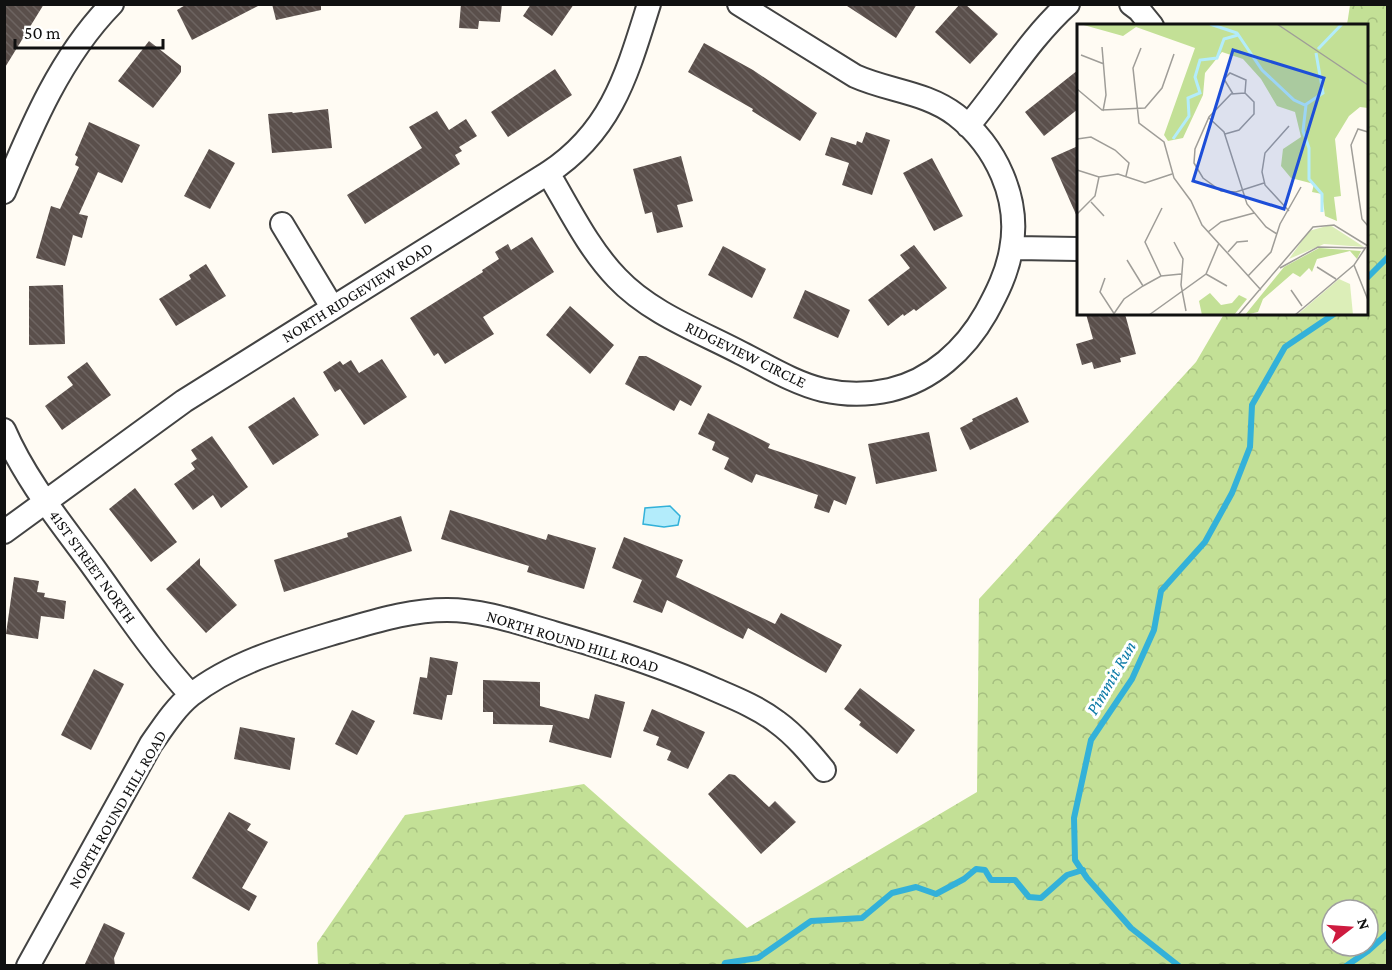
<svg xmlns="http://www.w3.org/2000/svg" width="1392" height="970" viewBox="0 0 1392 970" font-family="'Crimson Pro',serif">
	<style>
		.forest { fill: url(#forest-crowns); fill-rule: evenodd }
		.water { fill: #b3ecfb; stroke: #33b1d9; stroke-width: 1.5 }
		.lines { fill: none; stroke-linecap: round; stroke-linejoin: round }
		.stream { stroke: #33b1d9; stroke-width: 6 }
		.building { fill: url(#building-back-hatch) }
		.street-casing { stroke: #434343; stroke-width: 26 }
		.street { stroke: #fff; stroke-width: 22 }
		.labels { text-anchor: middle; stroke-width: 6; stroke-linejoin: round; paint-order: stroke }
		.street-label { font-size: 16px; fill: #101010; stroke: #fff }
		.water-label { font-size: 18px; font-style: italic; fill: #0d7ba7; stroke: #fff }
		.inset-river { fill: none; stroke: #b3ecfb; stroke-width: 3 }
		.inset-road { fill: none; stroke: #9f9d98; stroke-width: 1.5 }
		.view { fill: #1d4ed8; fill-opacity: 0.15; stroke: #1d4ed8; stroke-width: 3 }
		.inset-edge { fill: none; stroke: #101010; stroke-width: 3 }
	</style>
	<defs>
		<pattern id="forest-crowns" width="20" height="18" patternUnits="userSpaceOnUse" patternTransform="scale(1.5)"><rect width="20" height="18" fill="#c3e096"/><path d="M2 6a3 3 0 1 1 6 0M12 15a3 3 0 1 1 6 0" fill="none" stroke="#a6bf80"/></pattern>
		<pattern id="building-back-hatch" width="6" height="6" patternUnits="userSpaceOnUse" patternTransform="scale(1.5)"><rect width="6" height="6" fill="#5a4f4b"/><path d="M-1 5l2 2M0 0l6 6M5-1l2 2" fill="none" stroke="#6d6461"/></pattern>
	</defs>
	<rect width="100%" height="100%" fill="#fffbf3"/>
	<path class="forest" d="M1350,5H1388L1387,965H318L317,943L405,815L584,784L747,928L977,792L979,599L1196,362L1224,314H1366V26L1347,25ZM1332,910H1368V946H1332Z"/>
	<path class="water" d="M670,506L680,516L678,525L664,527L643,524L645,508Z"/>
	<g class="lines">
		<path class="stream" d="M1366,279L1388,257
			M724,966L725,963L758,958L811,921L862,918L892,893L916,887L936,894L964,879L976,869L985,870L991,880H1015L1029,897L1041,898L1067,875L1083,870
			M1179,966L1131,928L1087,878L1075,860L1074,818L1091,740L1132,679L1154,630L1161,591L1205,542L1232,493L1250,447L1252,405L1285,347L1334,314
			M1346,966L1368,951L1388,933"/>
	</g>
	<path class="building" d="M4,4H44L4,69Z
		M187,4H262L192,40L177,10Z
		M272,4H321V10L276,20Z
		M461,4H502L500,22L479,21L478,29L459,28Z
		M531,4H574L552,36L523,16Z
		M844,4H917L896,38Z
		M960,4H965L998,34L970,64L935,32Z
		M149,41L181,66V72L153,108L118,81Z
		M704,43L753,70L817,113L800,141L752,111L753,109L688,72Z
		M555,69L572,95L508,137L491,112Z
		M1078,70V109L1044,136L1025,112Z
		M328,109L332,148L272,153L268,114L292,112L293,113Z
		M437,111L449,130L466,119L477,136L459,147L462,151L455,155L460,164L365,224L347,195L422,148L409,127Z
		M89,122L140,145L122,183L98,172L79,214L88,216L82,238L73,235L65,266L36,258L51,206L60,209L79,167L75,165L78,157L75,155Z
		M866,132L890,140L872,195L842,185L849,163L825,155L831,137L856,145L857,141L862,143Z
		M1078,146V219L1051,158Z
		M209,149L235,163L210,209L184,196Z
		M681,156L693,201L677,205L683,227L657,233L652,212L645,214L633,169Z
		M932,158L963,216L934,231L903,173Z
		M532,237L554,272L483,317L494,334L445,364L438,353L434,356L410,318L483,272L482,270L499,259L495,252L508,244L511,250Z
		M914,245L947,288L916,311L914,309L904,316L903,314L888,326L868,300L910,268L900,255Z
		M723,246L766,269L752,298L708,275Z
		M206,264L226,296L176,326L159,299L191,279L189,275Z
		M63,285L65,344L29,345V286Z
		M805,290L850,310L838,338L793,318Z
		M570,306L614,345L590,374L546,335Z
		M1086,314H1125L1136,354L1120,358L1121,362L1094,369L1092,362L1082,365L1076,344L1093,339Z
		M639,356H646L702,386L691,406L680,400L674,411L625,384Z
		M382,359L407,397L364,425L340,389L335,392L323,372L340,361L343,365L351,360L359,373Z
		M87,362L111,395L62,430L45,406L73,385L67,377Z
		M294,397L319,435L273,465L248,427Z
		M1017,397L1029,422L970,450L960,428L973,421L972,419Z
		M708,413L770,444L768,448L856,477L846,505L834,500L829,513L814,508L818,495L756,474L752,483L724,469L729,458L712,450L715,442L698,434Z
		M929,432L937,471L876,484L868,444Z
		M212,436L248,487L221,508L213,495L193,510L174,484L195,469L191,463L197,459L191,450Z
		M135,488L177,542L151,562L109,509Z
		M450,510L546,540L548,534L596,548L584,589L527,572L529,566L441,539Z
		M401,516L412,551L284,592L274,560L348,537L347,533Z
		M624,537L683,560L676,577L775,624L781,613L842,645L826,673L748,628L743,639L667,600L662,613L633,602L642,580L612,568Z
		M200,558V565L237,605L206,633L166,589Z
		M14,577L39,581L37,592L45,593L44,597L66,601L64,619L41,616L38,639L6,634Z
		M430,657L458,662L452,695H447L442,720L413,714L420,677L427,678Z
		M94,669L124,684L91,750L61,735Z
		M483,680L540,682V706L589,719L595,694L625,702L611,758L549,742L553,725L493,724V712H483Z
		M860,688L915,730L897,754L859,725L861,722L844,709Z
		M652,709L705,732L688,769L667,760L671,751L656,745L659,737L643,731Z
		M352,710L375,721L357,755L335,744Z
		M240,727L295,738L290,770L234,759Z
		M729,774L735,775L769,807L775,801L796,822L761,854L708,794Z
		M229,812L251,824L247,830L268,842L242,888L257,896L249,911L192,878Z
		M104,923L125,933L114,958L115,966H84Z"/>
	<g class="lines">
		<defs>
			<path id="street" d="M1131,4L1139,10L1152,26
				M968,126C1002,86 1029,39 1068,4
				M548,173C569,208 588,248 617,278C650,313 699,331 741,353C767,366 794,383 823,390C845,395 868,395 890,390C932,380 965,350 986,313C997,293 1007,273 1011,250C1021,199 996,146 956,115C926,92 888,91 855,76L739,4
				M4,192C32,125 61,56 112,4
				M282,224L332,307
				M1012,248L1078,249
				M4,430C26,481 62,524 94,568C125,611 155,656 191,695
				M4,532L184,401L548,173C612,131 627,74 649,4
				M28,966L151,744C163,727 175,708 191,695C233,662 287,647 337,632C373,622 409,610 447,610C484,610 519,623 554,633C609,649 663,666 716,690C737,699 759,708 777,722C795,735 810,753 824,770"/>
		</defs>
		<use href="#street" class="street-casing"/>
		<use href="#street" class="street"/>
	</g>
	<g class="labels">
		<g class="street-label">
			<text transform="translate(357 292) rotate(-32)" y="6">NORTH RIDGEVIEW ROAD</text>
			<text transform="translate(746 354) rotate(26)" y="6">RIDGEVIEW CIRCLE</text>
			<text transform="translate(93 566) rotate(54)" y="6">41ST STREET NORTH</text>
			<text transform="translate(573 641) rotate(17)" y="6">NORTH ROUND HILL ROAD</text>
			<text transform="translate(117 809) rotate(-60)" y="6">NORTH ROUND HILL ROAD</text>
		</g>
		<g class="water-label">
			<text transform="translate(1111 678) rotate(-60)" y="6">Pimmit Run</text>
		</g>
	</g>
	<g transform="translate(1077 24)">
		<rect width="291" height="291" fill="#fffbf3"/>
		<path d="M253,201L287,223L247,220L212,235L232,207Z" fill="#dceeb8"/>
		<path d="M3,0H291V84L283,83L272,92L258,115L264,172L257,173L260,197L248,192L245,170L235,168L237,160L214,154L204,142L206,125L224,113L218,88L200,82L184,55L166,35L145,28L128,49L126,71L106,114L91,117L87,111L118,24L59,3L46,12ZM242,224L284,227L280,235L273,227L240,235L235,248L232,244L223,253L216,249L186,275L181,288L168,291L207,243ZM133,269L144,281L155,279L162,271L170,275L157,291H125L122,277Z" fill="#c3e096"/>
		<path d="M262,255L273,260L276,291H220Z" fill="#dceeb8"/>
		<path class="inset-river" d="M133,0L160,9L185,46L217,76L228,81L246,69L239,29M241,25L265,0M229,81L226,107L232,124V155L245,170V188M96,115L112,92L111,74L123,69L118,53L123,36L140,34L147,15L161,11"/>
		<path class="inset-road" d="M200,0L291,61M25,23L29,71L26,87M64,24L56,44L62,99L87,118L97,154L114,177L125,201L184,266M4,31L27,40M0,65L25,86L68,84L85,64L97,30M156,70L147,55L153,49L169,56L168,69M132,94L147,108L170,180L189,203L200,210M212,102L188,129L185,148L188,161L212,187M291,108L281,105L274,121L285,195L291,202M148,110L162,106L177,90V78L168,69L154,70L132,93L118,125L117,139L126,154L144,167L159,168L187,159M0,115L14,113L38,126L52,139L49,152M0,146L22,153L41,150L68,159L95,150M14,178L27,192M0,190L18,172L22,153M131,208L144,198L177,189M97,218L106,235L104,261L109,287M289,223L277,241L291,276M151,228L160,218L171,217M50,236L66,262M240,243L259,255M203,244L241,223L288,224M129,250L150,262M84,252L68,218L85,184M171,252L194,228L203,200L224,163M28,254L23,268L38,291M214,266L225,282M36,291L47,275L66,262L84,252L104,250M72,291L129,250L142,219M161,291L236,203L257,201L291,222M218,291L277,241"/>
		<path class="view" d="M156,26L247,54L207,185L116,157Z"/>
		<rect width="291" height="291" class="inset-edge"/>
	</g>
	<rect width="1392" height="970" fill="none" stroke="#101010" stroke-width="12"/>
	<g transform="translate(1350 928) rotate(73)"><circle r="28" fill="#ffffff" stroke="#9f9f9f" stroke-width="1.5"/>
	<path d="M0-4.5L10 22L0 15L-10 22Z" fill="#ce1b3f"/>
	<text y="-9" font-size="16" font-weight="bold" text-anchor="middle" fill="#101010">N</text>
	</g>
	<path d="M15 39v9h148v-9" fill="none" stroke="#101010" stroke-width="3"/>
	<text x="24" y="39" font-size="18" fill="#101010" stroke="#ffffff" stroke-width="4.5" paint-order="stroke">50 m</text>
</svg>
